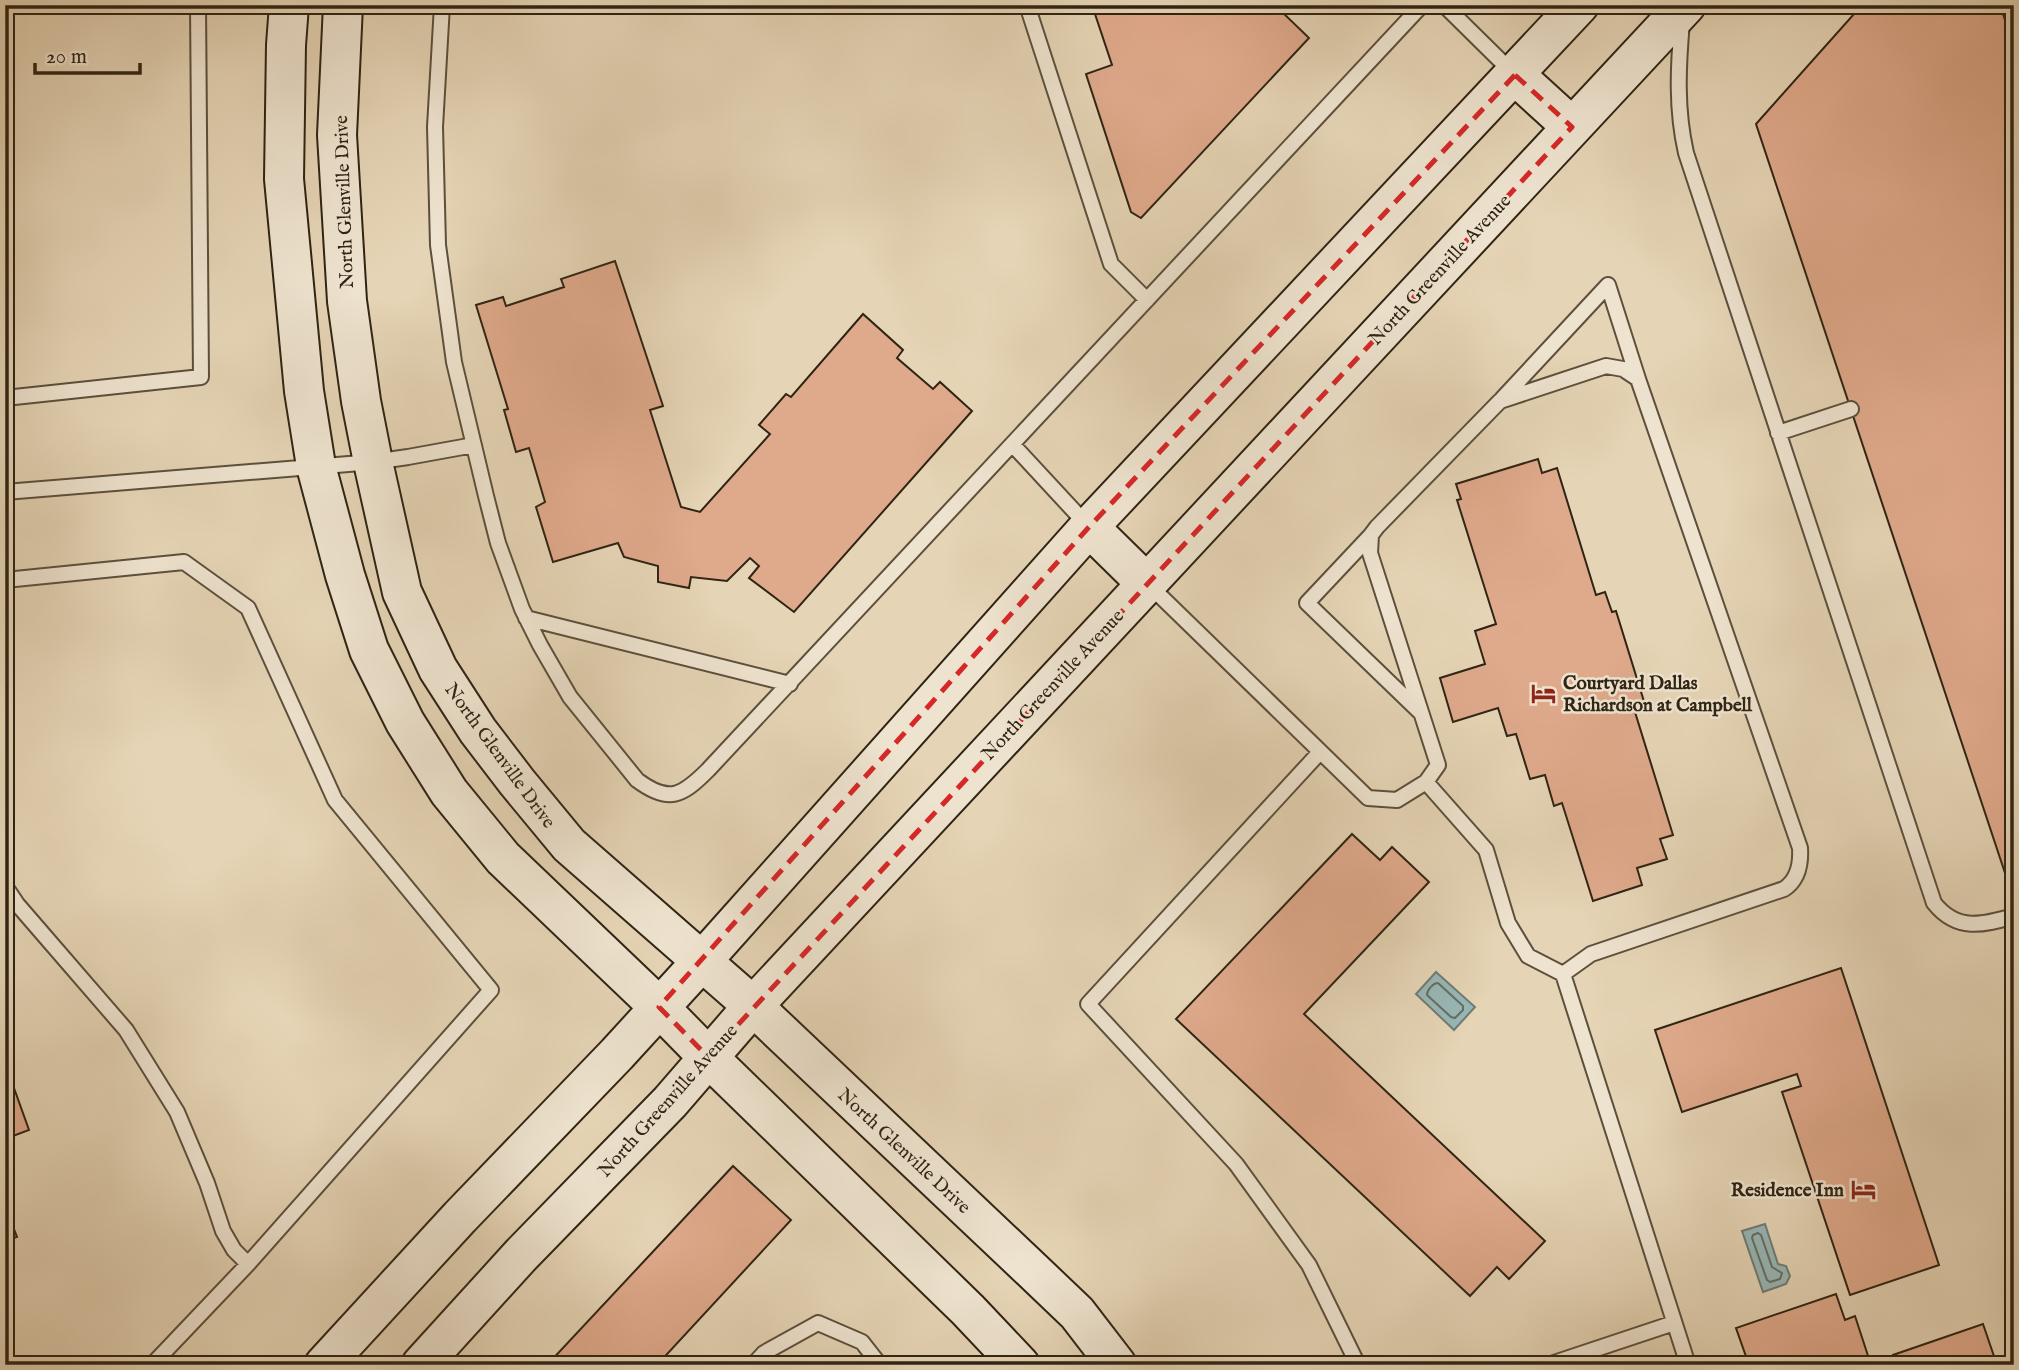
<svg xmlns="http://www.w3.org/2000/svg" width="2019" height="1370" viewBox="0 0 2019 1370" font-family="'IM FELL English',serif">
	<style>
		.green { fill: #b9bc8a; stroke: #74704f; stroke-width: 2 }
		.water { fill: #98b7b6; stroke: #6e7c75; stroke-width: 2 }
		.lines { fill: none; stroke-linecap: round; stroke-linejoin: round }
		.shore { stroke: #646e65; stroke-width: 2 }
		.building { fill: #dfa98b; stroke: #2f2414; stroke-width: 2 }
		.lane-casing { stroke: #5c503c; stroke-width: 18 }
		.secondary-casing { stroke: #2f2414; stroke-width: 42 }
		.lane { stroke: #eee3cf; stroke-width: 14 }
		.secondary { stroke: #eee3cf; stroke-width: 38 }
		.marked { fill: none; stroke: #d62828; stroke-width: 5; stroke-dasharray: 14 9; stroke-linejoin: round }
		.labels { text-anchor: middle; stroke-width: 5; stroke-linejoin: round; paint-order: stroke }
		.street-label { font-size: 19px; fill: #2f2414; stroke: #eee3cf }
		.poi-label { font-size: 19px; font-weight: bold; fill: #2f2414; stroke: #eee3cf; text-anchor: start }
	</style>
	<rect width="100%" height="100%" fill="#e5d4b5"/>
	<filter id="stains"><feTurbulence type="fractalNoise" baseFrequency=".00286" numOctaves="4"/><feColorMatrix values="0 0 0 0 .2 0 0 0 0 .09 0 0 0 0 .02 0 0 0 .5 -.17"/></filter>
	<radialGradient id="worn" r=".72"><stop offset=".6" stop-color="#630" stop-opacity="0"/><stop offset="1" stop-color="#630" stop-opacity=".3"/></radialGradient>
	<path class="green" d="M1624,1356L1637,1357L1639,1365H1600Z"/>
	<path class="water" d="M1436,972L1475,1007L1454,1030L1416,994Z
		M1765,1224L1778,1264L1786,1266L1790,1276L1786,1284L1763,1292L1742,1231Z"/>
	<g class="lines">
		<path class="shore" d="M1438,983L1463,1006V1010L1455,1018L1451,1017L1427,995C1427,990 1433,983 1438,983Z
			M1758,1233L1761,1235L1772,1267L1782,1273L1780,1279L1770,1282L1767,1280L1752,1238L1753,1235Z"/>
	</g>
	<path class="building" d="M1092,5H1285L1280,10L1309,38L1141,218L1131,212L1086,74L1112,65Z
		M1862,5H2000L2014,47V886L2010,888L1756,124Z
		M615,261L663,406L650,410L681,507L700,512L770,434L759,425L786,394L791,397L863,314L903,350L897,358L933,389L940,382L972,411L794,612L749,578L759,566L750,558L727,581L691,577L689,588L658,582V566L624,557L618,543L553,562L536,507L545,502L529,448L516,452L504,410L508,409L476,305L503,297L506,306L564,287L561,279Z
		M1538,459L1542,473L1557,468L1596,595L1605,592L1612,612L1616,611L1646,708L1635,712L1673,835L1660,839L1667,859L1637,868L1642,885L1593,901L1562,803L1554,806L1545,775L1530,779L1516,734L1507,736L1498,708L1453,722L1440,678L1485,664L1475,631L1496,624L1457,500L1461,499L1456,484Z
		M1352,834L1380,860L1392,847L1429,882L1304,1014L1545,1241L1509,1279L1497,1267L1470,1296L1176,1019Z
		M1841,968L1939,1265L1850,1295L1782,1092L1801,1086L1797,1074L1682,1112L1655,1030Z
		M5,1063L29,1130L5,1139Z
		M733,1166L791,1220L657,1365H547Z
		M5,1206L17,1237L5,1241Z
		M1836,1294L1845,1320L1855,1316L1871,1365H1749L1736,1328Z
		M1983,1324L1997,1365H1896L1893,1355Z"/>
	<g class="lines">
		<defs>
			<path id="lane" d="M442,5L435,127L438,245L454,362L486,496L498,543L522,609L540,645L570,697L637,780C669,804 682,796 708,770L1422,5
				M1027,5L1111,264L1147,300
				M1444,5L1514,74
				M1682,22C1678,67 1676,109 1686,153L1934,903C1957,932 1983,925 2014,916
				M5,398L201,377L198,5
				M1502,399L1608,285L1638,379
				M1778,433L1851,409
				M1013,445L1088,526
				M5,492L373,462L408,457L474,445
				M1371,535L1307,603L1421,713
				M5,580L184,562L248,608L335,800L491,990L248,1264L152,1365
				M1147,583L1368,798L1397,800L1426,782L1486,850L1508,923L1528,956L1563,974L1688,1365
				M526,618L790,684
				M1320,752L1088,1004L1236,1164L1309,1265L1358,1365
				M1426,782L1438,765L1370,553L1371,535L1377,527L1500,401L1606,366L1623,369L1638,379L1800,848C1801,864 1798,880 1784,889L1591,954L1563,974
				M5,886L17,904L126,1030L177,1112L207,1183L223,1231L234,1250L248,1264
				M753,1365L764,1353L818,1323L862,1342L880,1365
				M1548,1365L1674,1323"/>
			<path id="secondary" d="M289,5L286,45L284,179L304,391L316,466L345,575L369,650L405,722L449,792L503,858L659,1007L708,1057L968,1310L1020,1365
				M343,5L337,135L347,301L361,401L373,462L402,592L438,669L478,731L517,782L569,845L753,1006L1033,1271L1077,1313L1117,1365
				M1515,75L1572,127
				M1089,527L1146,583
				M324,1365L460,1217L617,1054L702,961L1089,527L1579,5
				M421,1365L521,1255L670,1102L753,1006L1686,5"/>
		</defs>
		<use href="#lane" class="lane-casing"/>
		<use href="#secondary" class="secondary-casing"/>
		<use href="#lane" class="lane"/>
		<use href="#secondary" class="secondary"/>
	</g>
	<path class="marked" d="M1515,75L1572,127L708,1057L659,1007L1089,527Z"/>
	<defs>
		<symbol id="hotel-bare" viewBox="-9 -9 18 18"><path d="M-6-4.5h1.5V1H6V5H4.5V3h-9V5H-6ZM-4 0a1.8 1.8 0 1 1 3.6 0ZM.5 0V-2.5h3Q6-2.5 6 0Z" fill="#8f2418" stroke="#eee3cf" stroke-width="2.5" paint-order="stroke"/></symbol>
	</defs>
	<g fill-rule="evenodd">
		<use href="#hotel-bare" x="1526" y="676" width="35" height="35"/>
		<use href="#hotel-bare" x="1846" y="1172" width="35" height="35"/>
	</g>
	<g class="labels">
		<g class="street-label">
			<text transform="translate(343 202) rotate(-92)" y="7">North Glenville Drive</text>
			<text transform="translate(1439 269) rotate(-47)" y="7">North Greenville Avenue</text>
			<text transform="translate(1052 684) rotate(-47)" y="7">North Greenville Avenue</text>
			<text transform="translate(501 755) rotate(54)" y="7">North Glenville Drive</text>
			<text transform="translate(667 1100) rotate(-48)" y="7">North Greenville Avenue</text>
			<text transform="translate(905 1150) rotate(43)" y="7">North Glenville Drive</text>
		</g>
		<g class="poi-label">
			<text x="1563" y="689">Courtyard Dallas<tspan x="1563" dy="22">Richardson at Campbell</tspan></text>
			<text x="1844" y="1196" text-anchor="end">Residence Inn</text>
		</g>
	</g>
	<rect width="2019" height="1370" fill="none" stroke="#e5d4b5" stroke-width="28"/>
	<rect x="7" y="7" width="2005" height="1356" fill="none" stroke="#2f2414" stroke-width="3.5"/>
	<rect x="14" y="14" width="1991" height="1342" fill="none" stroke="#2f2414" stroke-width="2"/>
	<path d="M35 63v10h105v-10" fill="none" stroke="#2f2414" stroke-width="3.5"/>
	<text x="46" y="63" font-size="21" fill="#2f2414" stroke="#eee3cf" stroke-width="5" paint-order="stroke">20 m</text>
	<rect width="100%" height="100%" filter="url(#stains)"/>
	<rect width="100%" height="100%" fill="url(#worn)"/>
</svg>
